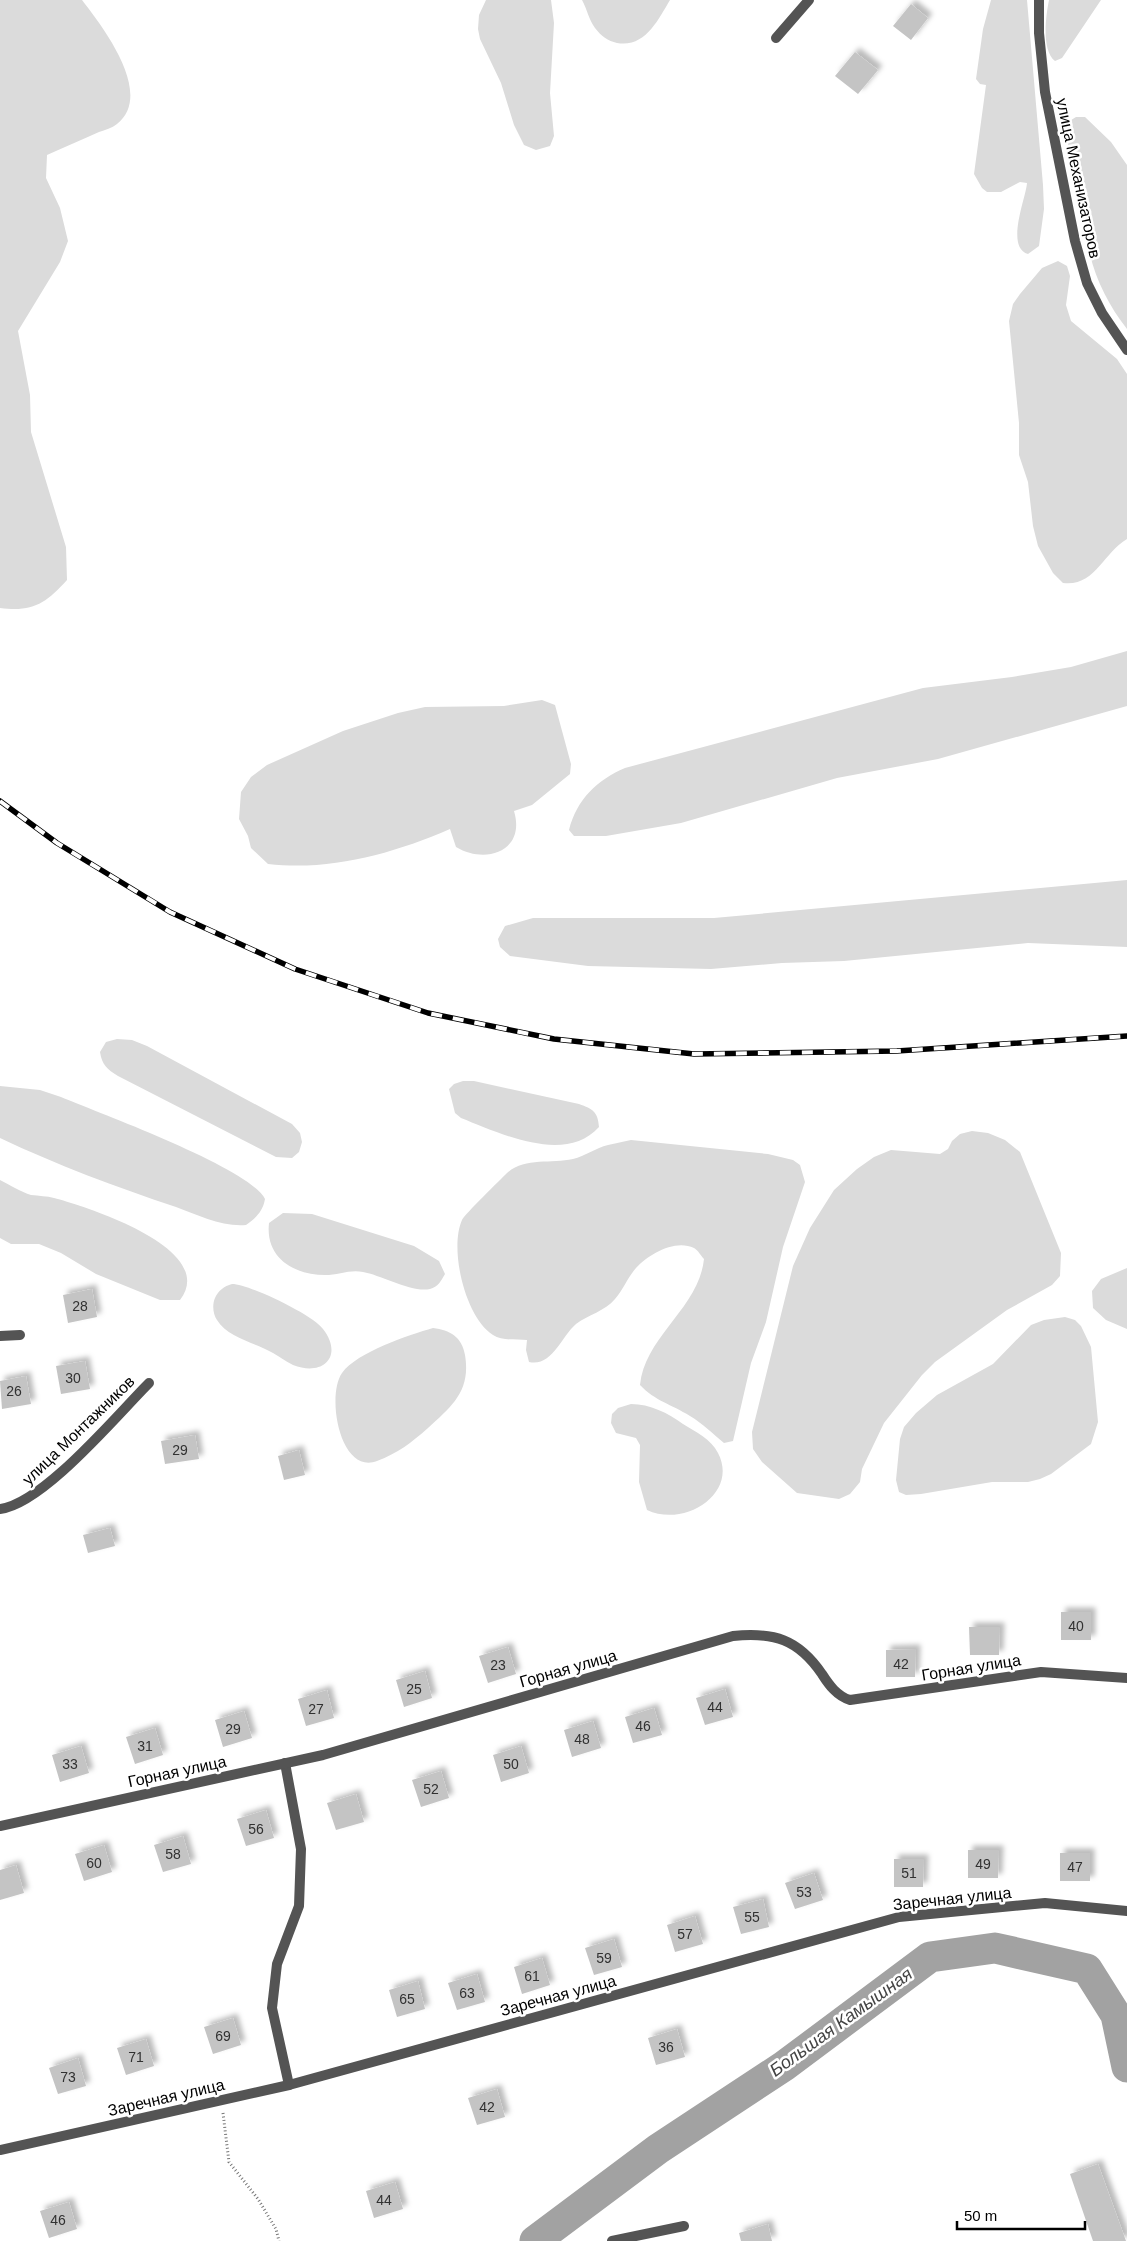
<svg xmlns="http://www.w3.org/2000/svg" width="1127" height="2241" viewBox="0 0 1127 2241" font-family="Arial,sans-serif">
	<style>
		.green { fill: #dbdbdb }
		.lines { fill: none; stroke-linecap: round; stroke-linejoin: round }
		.river { stroke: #a2a2a2; stroke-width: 31 }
		.building { fill: #c4c4c4; filter: url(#shadow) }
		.path { stroke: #767676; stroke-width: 3; stroke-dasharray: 1 2.5; stroke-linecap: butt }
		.lane { stroke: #545454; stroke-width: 10 }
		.street { stroke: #545454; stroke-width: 10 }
		.rail-casing { stroke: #000; stroke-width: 5.5 }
		.rail { stroke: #fff; stroke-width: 4; stroke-dasharray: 11; stroke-linecap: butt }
		.labels { text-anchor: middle; stroke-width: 5; stroke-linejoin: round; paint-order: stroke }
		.number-label { font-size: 14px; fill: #313131 }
		.street-label { font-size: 16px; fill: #000; stroke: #fff }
		.water-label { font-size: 18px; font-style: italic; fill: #434343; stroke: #fff }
	</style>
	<defs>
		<filter id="shadow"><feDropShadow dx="4.5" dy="-4.5" stdDeviation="2.5" flood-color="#0004"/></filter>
	</defs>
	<rect width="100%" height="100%" fill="#fff"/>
	<path class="green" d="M0,0H82C102,26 155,94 117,124C112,128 105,130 99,132C82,140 64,147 47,155L46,178L60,208L68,241L60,262L18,331L30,395L31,432L66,547L67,580C45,604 33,612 0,608Z
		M486,0H551L554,23L550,93L554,136L550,146L536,150L524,145L514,125L501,83L480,39L478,29L479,15Z
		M582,0H670C658,20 645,48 617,43C608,41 601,36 595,28C589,20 587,9 582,0Z
		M991,0H1027L1043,185L1044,209L1039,246L1028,254C1005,247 1026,198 1027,183L1020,182L1001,192H987L982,188L974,174L986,85L980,84L976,79L983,29Z
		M1049,0H1101L1062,58L1055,61C1041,50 1046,15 1049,0Z
		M1076,117H1085L1111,142L1127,165V329C1109,306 1095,279 1089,250C1086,238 1087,225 1083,212C1076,183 1065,152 1068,122Z
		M1058,261L1067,266L1070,276L1066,305L1071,321L1117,359L1127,374V539C1103,553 1095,587 1063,583L1053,573L1038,546L1033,526L1028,482L1019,455V423L1009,321L1013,304L1020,294L1042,268Z
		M1127,651V706L938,759L837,778L681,823L606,836H574L569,830C577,799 597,780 625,768L923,688L1012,677L1071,667Z
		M542,700L555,705L571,764L570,774L532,805L514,811C526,851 486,865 456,847L450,829C392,854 331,871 268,864L251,848L248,836L239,819L241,792L251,777L267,765L343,731L398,713L425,707L504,706Z
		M1127,880V947L1028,943L844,961L782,963L711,969L588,966L510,956L500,947L498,939L505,926L533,918H714Z
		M117,1039L132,1040L147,1046L292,1124L300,1133L302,1142L299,1152L292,1158L276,1157L118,1076C107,1069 102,1065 100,1052L106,1042Z
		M463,1081H474L579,1104C593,1109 598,1112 599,1127C565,1165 499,1133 461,1118L455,1113L449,1089L454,1084Z
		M0,1086L40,1090L61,1097C99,1113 250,1168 265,1199C263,1211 256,1218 246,1225C222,1227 198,1215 176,1207C116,1187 57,1165 0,1138Z
		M972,1131L988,1133L1005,1140L1020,1152L1061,1253L1060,1276L1052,1285L1007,1310L935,1362L922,1375L884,1423L862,1469L860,1482L850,1494L839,1499L797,1493L762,1462L753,1449L752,1432L793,1266L810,1228L834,1190L857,1169L874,1157L891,1150L940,1154L948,1149L952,1141L960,1134Z
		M631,1140L768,1154L793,1160L800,1165L805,1182L783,1247L766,1322L751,1363L733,1441L724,1443C713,1434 702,1423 690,1416C671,1404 655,1401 640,1385C645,1336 699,1308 704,1259C701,1256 698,1250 694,1248C675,1239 649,1254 636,1268C628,1277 623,1290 615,1299C605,1311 588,1315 576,1324C561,1337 552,1367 529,1362L526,1350L527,1340C517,1339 502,1341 493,1335C465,1317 449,1249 462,1220C464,1215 501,1179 507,1173C525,1157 551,1164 573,1159C585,1156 596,1148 608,1145C616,1143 623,1142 631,1140Z
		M0,1180C10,1185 21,1192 31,1195C39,1196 47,1196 54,1198C88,1207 219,1249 180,1300H160L96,1274L61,1253L39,1244H11L0,1238Z
		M283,1213L312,1214L414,1246L439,1261L445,1274C441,1281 438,1287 430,1289C412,1293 381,1275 363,1272C351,1269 338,1275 325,1275C294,1275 265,1258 269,1223Z
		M1127,1268V1329L1106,1320L1093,1308L1092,1291L1101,1279Z
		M232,1284C249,1284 313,1315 323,1329C344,1356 323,1377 293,1365C285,1361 280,1357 273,1353C256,1343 228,1338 217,1320C213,1314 212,1305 215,1298C218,1291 224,1286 232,1284Z
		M1065,1317L1075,1320L1081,1326L1091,1347L1098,1422L1091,1444L1051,1474L1040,1479L1028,1482H992L921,1494L906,1495L899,1492L896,1480L900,1439L904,1427L916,1413L937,1395L993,1364L1031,1325L1044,1320Z
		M433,1328C450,1330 462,1337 465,1355C471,1391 452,1406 428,1428C411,1443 398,1453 377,1461C340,1475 326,1396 342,1373C357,1352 409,1335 433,1328Z
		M631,1404C650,1404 668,1413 683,1424C696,1432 711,1439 718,1453C739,1493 685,1528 647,1510L639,1482L640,1445L636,1438L616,1433L611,1423L612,1414L618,1408Z"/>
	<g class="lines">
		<path class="river" d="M535,2241L658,2149L784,2066L930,1957L995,1948L1087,1969L1116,2015L1127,2067"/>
	</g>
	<path class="building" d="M911,4L928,18L911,40L893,26Z
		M855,52L878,70L858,94L835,76Z
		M92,1289L97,1317L68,1323L63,1295Z
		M85,1361L90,1389L61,1394L56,1366Z
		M26,1376L31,1404L2,1409L0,1381Z
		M195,1435L199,1459L165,1464L161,1441Z
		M299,1450L305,1475L284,1480L278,1456Z
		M110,1528L115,1546L88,1553L83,1535Z
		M1061,1612H1091V1640H1061Z
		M969,1627H1000L999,1655H970Z
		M508,1647L516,1674L488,1683L479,1656Z
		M916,1649L915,1677H886V1650Z
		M425,1671L432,1698L404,1707L396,1680Z
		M725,1689L733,1717L705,1725L696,1698Z
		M327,1690L334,1718L306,1726L298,1699Z
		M654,1708L662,1735L633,1743L625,1717Z
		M244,1711L252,1738L223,1747L215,1720Z
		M593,1721L601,1748L572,1757L564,1730Z
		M155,1728L163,1755L135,1764L126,1737Z
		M81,1746L89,1773L60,1782L52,1755Z
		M521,1746L529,1773L501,1782L493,1755Z
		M441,1771L449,1798L421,1807L412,1780Z
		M356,1794L364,1822L336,1830L327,1803Z
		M266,1810L274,1838L246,1846L237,1819Z
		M183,1836L191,1864L163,1872L154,1845Z
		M104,1845L112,1872L84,1881L75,1854Z
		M968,1850H999L998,1878H968Z
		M1060,1853H1090V1881H1060Z
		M894,1859H924L923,1887H894Z
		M16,1865L24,1893L0,1900V1870Z
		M814,1873L823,1900L795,1909L785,1883Z
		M763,1899L769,1927L741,1934L733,1907Z
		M695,1916L703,1944L675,1952L667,1925Z
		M614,1939L622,1967L594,1975L585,1948Z
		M542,1958L550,1985L522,1994L514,1967Z
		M477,1974L485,2002L457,2010L448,1983Z
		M418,1981L425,2009L397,2017L389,1990Z
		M233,2018L241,2045L213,2054L204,2027Z
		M677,2029L685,2057L656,2065L648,2038Z
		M146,2039L154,2066L126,2075L117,2048Z
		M78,2058L86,2086L58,2094L49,2068Z
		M497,2089L505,2117L477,2125L468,2098Z
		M1098,2164L1126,2241H1093L1070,2174Z
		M395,2182L403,2209L374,2218L366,2191Z
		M69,2202L77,2229L49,2238L40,2211Z
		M768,2224L772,2241H741L739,2233Z"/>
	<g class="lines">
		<path class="path" d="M223,2113L229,2162L258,2199L276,2229L279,2241"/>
		<path class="lane" d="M776,38L809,0
			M285,1763L301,1849L299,1906L277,1964L272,2008L289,2085"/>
		<path class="street" d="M1039,0V33L1045,92L1075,241L1087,283L1102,313L1127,350
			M0,1336L20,1335
			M0,1509C43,1504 117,1415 149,1383
			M0,1826L323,1755L733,1636C774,1632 798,1639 822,1674C829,1685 837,1696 850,1700L1041,1672L1127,1678
			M0,2150L289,2085L899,1917L1045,1903L1127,1911
			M612,2241L684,2226"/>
		<defs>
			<path id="rail" d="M0,801L57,843L170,912L295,969L428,1013L554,1039L694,1054L897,1051L1127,1036"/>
		</defs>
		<use href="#rail" class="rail-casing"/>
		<use href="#rail" class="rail"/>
	</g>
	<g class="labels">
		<g class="number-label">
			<text x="80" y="1311">28</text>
			<text x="73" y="1383">30</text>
			<text x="14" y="1396">26</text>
			<text x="180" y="1455">29</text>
			<text x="1076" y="1631">40</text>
			<text x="901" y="1669">42</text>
			<text x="498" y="1670">23</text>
			<text x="414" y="1694">25</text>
			<text x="715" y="1712">44</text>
			<text x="316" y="1714">27</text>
			<text x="643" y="1731">46</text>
			<text x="233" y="1734">29</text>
			<text x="582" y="1744">48</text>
			<text x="145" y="1751">31</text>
			<text x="70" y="1769">33</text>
			<text x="511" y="1769">50</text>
			<text x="431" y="1794">52</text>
			<text x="256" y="1834">56</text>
			<text x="173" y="1859">58</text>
			<text x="94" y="1868">60</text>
			<text x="983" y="1869">49</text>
			<text x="1075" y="1872">47</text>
			<text x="909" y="1878">51</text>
			<text x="804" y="1897">53</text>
			<text x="752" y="1922">55</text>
			<text x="685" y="1939">57</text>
			<text x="604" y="1963">59</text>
			<text x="532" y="1981">61</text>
			<text x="467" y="1998">63</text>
			<text x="407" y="2004">65</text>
			<text x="223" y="2041">69</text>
			<text x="666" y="2052">36</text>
			<text x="136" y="2062">71</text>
			<text x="68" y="2082">73</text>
			<text x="487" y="2112">42</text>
			<text x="384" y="2205">44</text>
			<text x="58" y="2225">46</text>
		</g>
		<g class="street-label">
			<text transform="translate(1079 178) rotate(78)" y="6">улица Механизаторов</text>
			<text transform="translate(78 1430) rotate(-44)" y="6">улица Монтажников</text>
			<text transform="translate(971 1667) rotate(-9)" y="6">Горная улица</text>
			<text transform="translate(568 1668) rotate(-16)" y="6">Горная улица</text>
			<text transform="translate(177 1771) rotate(-12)" y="6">Горная улица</text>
			<text transform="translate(952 1898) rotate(-6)" y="6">Заречная улица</text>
			<text transform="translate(558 1995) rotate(-15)" y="6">Заречная улица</text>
			<text transform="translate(166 2097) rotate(-13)" y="6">Заречная улица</text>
		</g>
		<g class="water-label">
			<text transform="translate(841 2022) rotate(-36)" y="6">Большая Камышная</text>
		</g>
	</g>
	<path d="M957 2221v8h128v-8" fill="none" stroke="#000000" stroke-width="2.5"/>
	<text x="964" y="2221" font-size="15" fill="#000000" stroke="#ffffff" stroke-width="4" paint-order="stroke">50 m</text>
</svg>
